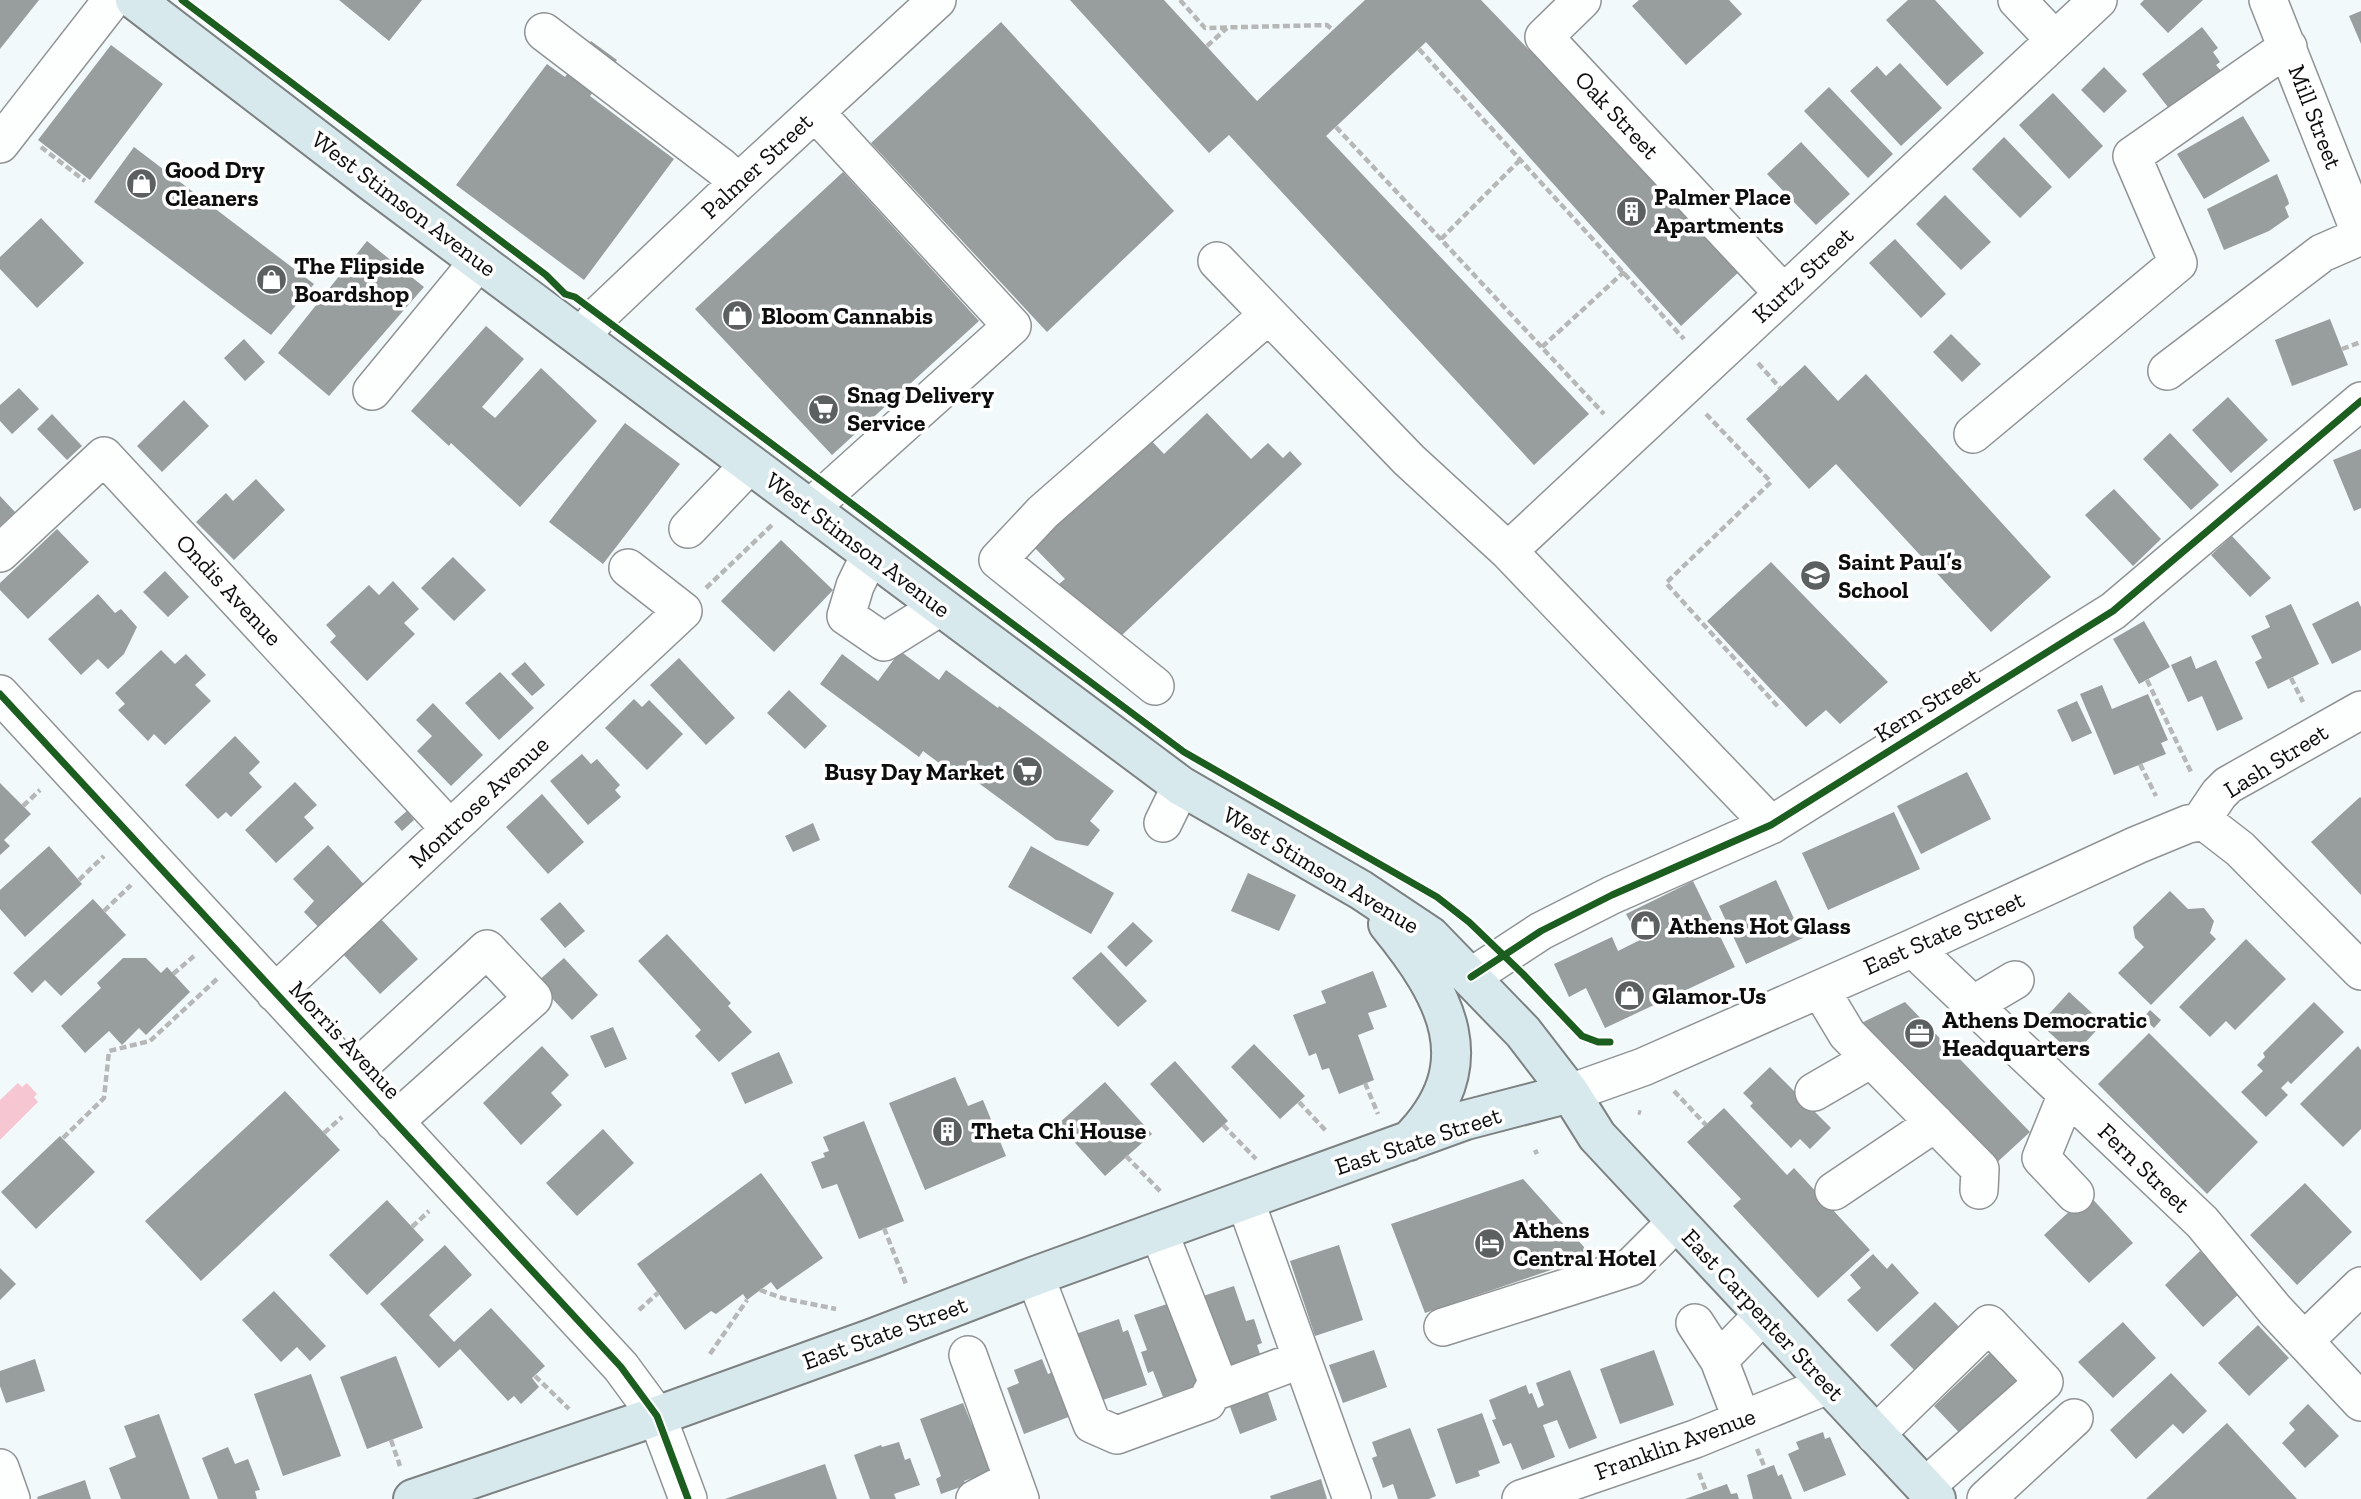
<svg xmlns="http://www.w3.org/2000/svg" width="2361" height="1499" viewBox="0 0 2361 1499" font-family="'Zilla Slab',serif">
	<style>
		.water { fill: #f6c7d3 }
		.building { fill: #989d9e }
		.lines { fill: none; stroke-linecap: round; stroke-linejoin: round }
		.minor-casing { stroke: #909394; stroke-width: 40 }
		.major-casing { stroke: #7d8181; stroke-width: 42 }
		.path { stroke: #b6b8b8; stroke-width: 4.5; stroke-dasharray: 7 3.5; stroke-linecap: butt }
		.minor { stroke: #fdfefe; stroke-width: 37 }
		.major { stroke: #d8e9ed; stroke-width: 38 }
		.cycleway-casing { stroke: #fff; stroke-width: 11 }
		.cycleway { stroke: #1b5e20; stroke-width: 7 }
		.labels { text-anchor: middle; stroke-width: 7; stroke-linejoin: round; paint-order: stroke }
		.street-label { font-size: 24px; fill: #0d0d0d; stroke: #fff }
		.poi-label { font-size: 24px; font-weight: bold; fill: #0d0d0d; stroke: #fff; text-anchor: start }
	</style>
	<rect width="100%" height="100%" fill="#f2f9fb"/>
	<path class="water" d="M18,1083L22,1087L27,1083L37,1094L34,1097L38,1102L0,1140V1100Z"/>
	<path class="building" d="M0,0H39L0,49Z
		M339,0H422L389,41Z
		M1070,0H1164L1257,101L1365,0H1481L1741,270L1681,326L1426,42L1326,136L1589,414L1534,465L1229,135L1209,153Z
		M1639,0H1729L1742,14L1686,65L1632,6Z
		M1908,0H1935L1984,53L1947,86L1886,20Z
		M2144,0H2203L2168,33L2140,4Z
		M2361,11V44L2349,16Z
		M1001,22L1174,211L1047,332L871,143Z
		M2202,27L2218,48L2213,52L2220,62L2216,65L2222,72L2171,111L2142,74Z
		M591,41L617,60L590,96L674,159L584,280L456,185L547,64L565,77Z
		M111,45L163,84L90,180L38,140Z
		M1900,63L1942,108L1901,146L1850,91L1877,66L1886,76Z
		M2104,67L2127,91L2104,113L2081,90Z
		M1829,87L1893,154L1868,178L1804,111Z
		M2053,93L2103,146L2069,179L2019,125Z
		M2243,116L2270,161L2204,199L2177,154Z
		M2004,137L2052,187L2020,218L1972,169Z
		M1801,142L1850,194L1816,225L1767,174Z
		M134,147L314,284L271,335L94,202Z
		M843,172L979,321L832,455L695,309Z
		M2277,174L2288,200L2289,204L2285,207L2289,217L2269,231L2224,250L2207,209Z
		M1945,195L1991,242L1961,270L1916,224Z
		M41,218L84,263L37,308L0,269V257Z
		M1895,239L1946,294L1921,318L1869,263Z
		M367,241L424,287L329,396L278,353Z
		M2330,319L2348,365L2292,386L2275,340Z
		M486,326L524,359L482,407L495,418L541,368L597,421L520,507L451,443L449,446L411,411Z
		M1951,334L1981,364L1962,382L1933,352Z
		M244,339L265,362L245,381L224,358Z
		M1805,365L1838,401L1866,374L2051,577L1991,632L1836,464L1809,489L1746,419Z
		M19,388L39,409L12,434L0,421V405Z
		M2228,397L2268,440L2231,473L2192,430Z
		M184,400L209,426L162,472L137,446Z
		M1207,413L1251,459L1268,443L1283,458L1290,451L1302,464L1120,637L1103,620L1098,625L1059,584L1065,579L1031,544L1146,435L1164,454Z
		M52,414L82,446L67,460L37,429Z
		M625,423L680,464L603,564L549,522Z
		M2170,433L2219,485L2191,510L2143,459Z
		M2361,449V508L2354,511L2333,460Z
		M256,479L285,510L234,560L196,522L226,493L233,501Z
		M2114,489L2161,539L2133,566L2085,515Z
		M0,496L15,512L0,526Z
		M57,529L89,562L28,619L0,590V583Z
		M2232,536L2271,578L2250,597L2211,555Z
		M781,540L833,590L774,652L721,601Z
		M453,557L486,590L454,621L421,588Z
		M1771,562L1888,682L1840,724L1826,710L1806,727L1707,621Z
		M165,571L189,597L168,617L143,592Z
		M393,581L419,609L404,623L415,634L367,681L330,642L336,636L326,625L369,585L379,595Z
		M98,594L115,613L121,609L137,627L124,654L108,669L98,659L81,675L48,639Z
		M2358,601L2361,607V650L2332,664L2312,624Z
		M2291,604L2319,664L2268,689L2255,662L2262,658L2251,636L2270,627L2265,616Z
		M2144,621L2170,667L2139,684L2113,639Z
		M161,650L175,664L186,654L206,675L195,685L211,701L165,745L154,734L148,741L118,710L125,704L115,693Z
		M900,651L939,680L946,670L998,708L999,706L1114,791L1090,821L1100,830L1088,846L1056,840L954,765L950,771L923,751L919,757L820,684L842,654L878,681Z
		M2191,656L2196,669L2216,660L2243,719L2217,731L2202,696L2188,702L2171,665Z
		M679,658L735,718L706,745L650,685Z
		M525,662L545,685L532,696L511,674Z
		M500,672L534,708L499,740L465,703Z
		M2102,685L2112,709L2148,694L2168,740L2161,743L2166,754L2114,775L2080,694Z
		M789,690L827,726L805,749L767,713Z
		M634,699L642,707L649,700L683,734L647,770L605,728Z
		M2077,701L2092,733L2072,742L2057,710Z
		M433,703L483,755L451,786L417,751L432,736L416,720Z
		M235,736L260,762L249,773L262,787L231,817L226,812L218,819L185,785Z
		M582,754L591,764L597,759L620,785L615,790L621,797L588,825L550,781Z
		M1967,772L1991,819L1921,854L1897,806Z
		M295,782L317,805L304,817L314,828L276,863L245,830Z
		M0,783L31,814L4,840L10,846L0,855Z
		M542,794L584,842L548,874L506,827Z
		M2360,797L2361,798V895L2311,842Z
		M407,811L414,820L402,831L394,822Z
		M1894,812L1920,869L1828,910L1802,853Z
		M813,823L820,840L793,852L785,836Z
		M328,845L369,890L325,934L304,912L314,901L293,879Z
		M49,846L82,884L25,937L0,909V890Z
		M1031,846L1114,893L1091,934L1008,887Z
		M1248,873L1296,895L1279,931L1231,911Z
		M1776,880L1803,938L1746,964L1719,906Z
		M1693,881L1735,967L1605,1028L1586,988L1569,997L1554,964L1612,937L1618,951L1640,940L1626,914Z
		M2170,891L2188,909L2204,908L2214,921L2210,933L2216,939L2151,1005L2118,973L2144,947L2135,938L2133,927Z
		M93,899L126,935L61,996L45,980L32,993L13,973Z
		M560,902L585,931L565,948L540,919Z
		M380,918L418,959L380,994L341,952Z
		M1133,922L1153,941L1126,967L1107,947Z
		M667,934L731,1003L728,1006L752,1032L719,1062L695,1036L701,1030L638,961Z
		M2246,939L2286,979L2235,1030L2226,1021L2210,1037L2179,1007Z
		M1101,952L1147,1001L1118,1027L1072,978Z
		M123,958H146L161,973L167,967L190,992L146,1035L139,1028L122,1045L109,1031L85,1053L61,1026L101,988L97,983Z
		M564,958L598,995L572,1020L537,982Z
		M1373,971L1387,1007L1368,1013L1374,1029L1358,1035L1374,1080L1339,1094L1329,1068L1322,1070L1316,1053L1309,1056L1293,1015L1326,1003L1321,991Z
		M2069,992L2103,1023L2074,1055L2040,1024Z
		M1905,1002L2030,1132L1992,1167L1857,1025Z
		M2314,1002L2344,1032L2291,1084L2288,1081L2281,1088L2288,1095L2266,1117L2241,1092L2263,1071L2257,1065L2265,1057L2263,1053Z
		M2150,1010L2161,1020L2154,1028L2143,1018Z
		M613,1027L627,1059L605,1068L590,1036Z
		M2149,1033L2258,1142L2207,1194L2098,1084Z
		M1254,1044L1305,1096L1280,1119L1231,1067Z
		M542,1046L569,1075L551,1093L562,1105L521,1145L483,1103Z
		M2358,1046L2361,1050V1129L2343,1147L2300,1104Z
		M779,1052L793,1083L745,1104L731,1073Z
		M1175,1061L1228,1121L1203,1143L1150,1084Z
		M1770,1067L1831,1128L1810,1149L1800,1139L1791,1148L1750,1106L1753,1103L1743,1093Z
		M955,1077L968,1106L983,1100L1006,1156L925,1190L889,1103Z
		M1105,1082L1152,1134L1105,1176L1058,1124Z
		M285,1091L340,1150L201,1281L145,1221Z
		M1724,1108L1787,1175L1794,1168L1870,1250L1818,1298L1733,1206L1741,1199L1687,1142Z
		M864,1121L904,1221L859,1239L837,1184L822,1189L811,1162L825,1157L823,1153L829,1151L823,1137Z
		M603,1129L634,1163L577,1216L546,1183Z
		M60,1136L95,1172L36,1229L1,1192Z
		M761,1173L823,1258L777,1290L771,1282L747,1300L743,1294L716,1314L711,1311L685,1330L637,1264Z
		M1523,1179L1592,1256L1425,1313L1391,1224Z
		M2305,1183L2352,1232L2297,1285L2250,1235Z
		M2088,1194L2133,1243L2089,1283L2044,1235Z
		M387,1200L424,1240L367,1295L329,1255Z
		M445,1245L472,1275L429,1315L454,1342L491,1308L545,1366L532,1378L539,1387L521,1404L514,1396L508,1401L460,1349L439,1368L380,1304Z
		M1339,1245L1363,1320L1315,1336L1290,1261Z
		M2200,1251L2240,1293L2203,1327L2165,1285Z
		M1873,1254L1887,1269L1892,1263L1919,1293L1877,1332L1847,1300L1861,1288L1850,1275Z
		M0,1268L16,1284L0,1300Z
		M1234,1286L1246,1321L1254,1319L1262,1343L1257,1345L1262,1360L1227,1372L1200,1297Z
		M274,1291L326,1346L310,1361L297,1347L281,1362L242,1320Z
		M1176,1301L1206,1382L1163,1397L1153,1371L1148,1373L1141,1352L1147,1350L1134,1315Z
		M1935,1302L1965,1333L1920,1376L1890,1345Z
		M1119,1319L1123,1332L1128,1330L1147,1385L1091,1404L1067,1337Z
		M2123,1322L2156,1358L2113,1398L2078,1362Z
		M2258,1325L2289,1358L2249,1396L2218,1363Z
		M1997,1346L2033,1384L1970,1444L1934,1406Z
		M1374,1350L1387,1387L1343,1403L1329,1365Z
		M1654,1350L1674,1405L1620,1424L1600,1369Z
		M396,1356L423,1428L367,1449L340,1377Z
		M35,1359L45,1391L6,1403L0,1386V1371Z
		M1042,1359L1048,1374L1062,1368L1079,1413L1024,1434L1007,1388L1019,1383L1014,1370Z
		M1570,1370L1597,1438L1569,1449L1557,1420L1543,1425L1555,1457L1522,1470L1511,1443L1503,1446L1492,1420L1496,1419L1489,1400L1526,1385L1529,1394L1532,1393L1538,1408L1544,1405L1536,1383Z
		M2171,1373L2207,1411L2183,1434L2173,1424L2136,1459L2110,1430Z
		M311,1374L341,1456L283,1476L254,1394Z
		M1267,1390L1277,1420L1240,1434L1229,1404Z
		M963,1403L972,1425L975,1424L992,1471L964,1481L966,1485L941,1494L936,1479L941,1476L920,1419Z
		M2308,1404L2339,1436L2305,1468L2282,1443L2295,1430L2289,1423Z
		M1482,1413L1500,1463L1478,1471L1480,1476L1456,1484L1437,1429Z
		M159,1414L190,1499H121L109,1468L136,1457L124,1426Z
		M2227,1423L2297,1499H2146Z
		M1410,1428L1436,1496L1429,1499H1398L1393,1484L1383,1488L1372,1458L1377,1456L1372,1442Z
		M1823,1432L1825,1439L1830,1437L1846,1475L1804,1492L1788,1454L1799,1449L1796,1442Z
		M899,1442L905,1460L910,1458L920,1485L894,1494L896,1499H870L854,1455L881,1445L882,1447Z
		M228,1447L235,1464L248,1459L260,1490L255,1491L257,1499H218L202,1458Z
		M825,1464L837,1499H725Z
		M1774,1465L1778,1476L1782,1474L1792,1499H1753L1747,1475Z
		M1321,1479L1327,1499H1271L1270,1496Z
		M85,1480L91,1499H38L37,1497Z
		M1727,1484L1731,1494L1737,1493L1739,1499H1685Z"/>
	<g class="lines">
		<defs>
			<path id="minor" d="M1582,0L1544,37L1783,293
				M2017,0L2055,40
				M2268,0L2361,235
				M544,32L721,167L738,183
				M0,144L112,0
				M1217,261L1409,460L1508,551L1771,825
				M582,337L599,315L738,183L937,0
				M2167,371L2322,253L2361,236
				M372,391L479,261
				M1973,434L2178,263L2132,156L2288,47
				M809,509L1012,326L815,112
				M688,529L750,464
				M1508,551L2098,0
				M0,553L104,456L450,829
				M870,555L855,586L846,616L884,642L940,607
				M1155,686L998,560L1043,512L1267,316
				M0,694L621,1367L657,1416L688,1499
				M2200,822L2219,794L2228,785L2361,710
				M1163,823L1181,786
				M1913,948L2202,1222L2275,1310L2361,1402
				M1471,977L1541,931L1612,895L1771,825L2113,611L2361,401
				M1820,989L1847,1034L1980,1169L1979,1190
				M275,993L683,611L628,568
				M1973,1005L2015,980
				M351,1074L487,949L533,998L394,1122
				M1814,1092L1871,1059
				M1570,1093L1643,1067L1913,948L2137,845L2188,824L2200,822L2209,825L2240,849L2361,971
				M2067,1094L2041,1158L2075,1194
				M1834,1191L1935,1123
				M1245,1200L1352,1499
				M1035,1276L1092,1424L1117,1435L1207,1402L1217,1381L1159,1232
				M1695,1323L1719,1360
				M1443,1327L1631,1267L1676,1222
				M2304,1341L2361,1286
				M968,1355L1020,1499
				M1211,1393L1302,1359
				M1742,1420L1719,1360L1763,1315
				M1875,1435L1989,1324L2044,1382L1925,1487
				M0,1468L11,1499
				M975,1499L1013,1479
				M1521,1499L1695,1439L1828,1385
				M1986,1499L2074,1418"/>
			<path id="major" d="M135,0L375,184L1181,786L1361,890L1430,936L1523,1032L1570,1093L1597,1136L1936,1499
				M1388,924C1446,995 1485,1065 1409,1141
				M413,1499L657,1416L873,1338L1035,1276L1466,1120L1570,1093"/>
		</defs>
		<use href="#minor" class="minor-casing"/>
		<use href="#major" class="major-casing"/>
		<path class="path" d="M1180,0L1205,28L1327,25L1333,30
			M1207,46L1227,28
			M1419,49L1684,339
			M1336,127L1604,414
			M41,147L85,181
			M1441,239L1521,159
			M1542,347L1625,271
			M2342,349L2361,342
			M1758,363L1780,388
			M1706,414L1771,482L1666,583L1780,709
			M706,588L772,525
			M2291,678L2303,702
			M2147,680L2191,772
			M2140,764L2156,796
			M23,806L40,790
			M79,880L104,856
			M104,911L131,885
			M173,974L194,956
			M1583,1042L1586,1039
			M1365,1083L1378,1114
			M1674,1091L1706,1125
			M1299,1102L1327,1132
			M1638,1112L1641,1113
			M1223,1125L1256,1159
			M324,1133L342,1117
			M63,1138L104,1098L109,1051L150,1041L217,979
			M1535,1150L1537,1154
			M1126,1156L1161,1192
			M412,1227L429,1211
			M884,1228L906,1284
			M760,1290L782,1298L836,1309
			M639,1310L658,1293
			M710,1354L747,1300
			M535,1376L569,1409
			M391,1440L400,1466
			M1757,1449L1765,1468
			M1699,1473L1706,1491"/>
		<use href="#minor" class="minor"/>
		<use href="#major" class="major"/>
		<defs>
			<path id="cycleway" d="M182,0L546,275L565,294L575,297L638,344L1184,752L1437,897L1469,922L1523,974L1582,1036L1598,1042H1610
				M0,694L621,1367L657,1416L688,1499
				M1471,977L1541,931L1612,895L1771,825L2113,611L2361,401"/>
		</defs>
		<use href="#cycleway" class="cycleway-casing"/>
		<use href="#cycleway" class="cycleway"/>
	</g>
	<defs>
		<symbol id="shop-disc" viewBox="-11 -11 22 22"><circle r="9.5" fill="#5d6060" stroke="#fff"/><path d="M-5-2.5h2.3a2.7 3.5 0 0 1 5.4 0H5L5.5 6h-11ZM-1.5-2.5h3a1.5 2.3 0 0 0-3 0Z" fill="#fff"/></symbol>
		<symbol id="building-disc" viewBox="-11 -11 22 22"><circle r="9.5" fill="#5d6060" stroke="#fff"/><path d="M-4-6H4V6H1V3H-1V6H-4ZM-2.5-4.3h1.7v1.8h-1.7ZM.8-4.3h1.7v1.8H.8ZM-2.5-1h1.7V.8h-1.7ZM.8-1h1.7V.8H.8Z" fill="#fff"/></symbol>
		<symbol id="supermarket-disc" viewBox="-11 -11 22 22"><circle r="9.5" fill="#5d6060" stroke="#fff"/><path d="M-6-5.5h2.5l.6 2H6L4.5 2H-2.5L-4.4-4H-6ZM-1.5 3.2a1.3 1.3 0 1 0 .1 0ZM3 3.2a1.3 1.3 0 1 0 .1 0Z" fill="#fff"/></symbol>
		<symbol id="school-disc" viewBox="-11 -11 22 22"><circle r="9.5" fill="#5d6060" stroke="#fff"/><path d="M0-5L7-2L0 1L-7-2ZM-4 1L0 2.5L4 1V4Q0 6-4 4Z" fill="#fff"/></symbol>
		<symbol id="office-disc" viewBox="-11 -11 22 22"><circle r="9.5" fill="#5d6060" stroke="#fff"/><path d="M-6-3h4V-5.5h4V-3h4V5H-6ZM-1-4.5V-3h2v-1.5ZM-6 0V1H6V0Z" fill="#fff"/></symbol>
		<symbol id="hotel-disc" viewBox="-11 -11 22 22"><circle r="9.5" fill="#5d6060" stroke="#fff"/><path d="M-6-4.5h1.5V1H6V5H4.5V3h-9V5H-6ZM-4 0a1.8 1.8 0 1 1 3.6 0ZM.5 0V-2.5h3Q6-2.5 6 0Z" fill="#fff"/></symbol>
	</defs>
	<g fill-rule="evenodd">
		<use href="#shop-disc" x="124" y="166" width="35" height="35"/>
		<use href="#building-disc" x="1614" y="194" width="35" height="35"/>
		<use href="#shop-disc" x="254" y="262" width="35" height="35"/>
		<use href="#shop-disc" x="720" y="298" width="35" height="35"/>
		<use href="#supermarket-disc" x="806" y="392" width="35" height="35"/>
		<use href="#school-disc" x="1798" y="558" width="35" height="35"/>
		<use href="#supermarket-disc" x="1010" y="754" width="35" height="35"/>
		<use href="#shop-disc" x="1628" y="908" width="35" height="35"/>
		<use href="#shop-disc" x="1612" y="978" width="35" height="35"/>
		<use href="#office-disc" x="1902" y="1016" width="35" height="35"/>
		<use href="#building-disc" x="930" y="1114" width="35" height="35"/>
		<use href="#hotel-disc" x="1472" y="1226" width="35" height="35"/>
	</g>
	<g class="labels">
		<g class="street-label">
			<text transform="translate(1617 115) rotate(47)" y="8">Oak Street</text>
			<text transform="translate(2315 117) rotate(69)" y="8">Mill Street</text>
			<text transform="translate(757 166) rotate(-43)" y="8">Palmer Street</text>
			<text transform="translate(404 204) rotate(37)" y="8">West Stimson Avenue</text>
			<text transform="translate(1803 275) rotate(-43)" y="8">Kurtz Street</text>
			<text transform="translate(858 545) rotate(37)" y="8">West Stimson Avenue</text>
			<text transform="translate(229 590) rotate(47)" y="8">Ondis Avenue</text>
			<text transform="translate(1927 705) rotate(-32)" y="8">Kern Street</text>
			<text transform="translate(2276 761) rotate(-32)" y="8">Lash Street</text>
			<text transform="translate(479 802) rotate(-43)" y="8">Montrose Avenue</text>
			<text transform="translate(1321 870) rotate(31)" y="8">West Stimson Avenue</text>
			<text transform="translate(1944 933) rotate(-24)" y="8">East State Street</text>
			<text transform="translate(345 1040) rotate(47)" y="8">Morris Avenue</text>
			<text transform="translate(1418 1141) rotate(-18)" y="8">East State Street</text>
			<text transform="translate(2144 1168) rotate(44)" y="8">Fern Street</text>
			<text transform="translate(1763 1315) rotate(47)" y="8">East Carpenter Street</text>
			<text transform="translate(885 1333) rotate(-20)" y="8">East State Street</text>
			<text transform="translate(1675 1444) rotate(-20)" y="8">Franklin Avenue</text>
		</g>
		<g class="poi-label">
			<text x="165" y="178">Good Dry<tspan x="165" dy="28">Cleaners</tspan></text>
			<text x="1654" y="205">Palmer Place<tspan x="1654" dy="28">Apartments</tspan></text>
			<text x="294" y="274">The Flipside<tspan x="294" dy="28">Boardshop</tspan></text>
			<text x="761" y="324">Bloom Cannabis</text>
			<text x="847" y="403">Snag Delivery<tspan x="847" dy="28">Service</tspan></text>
			<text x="1838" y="570">Saint Paul’s<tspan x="1838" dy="28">School</tspan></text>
			<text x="1004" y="780" text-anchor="end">Busy Day Market</text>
			<text x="1668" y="934">Athens Hot Glass</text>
			<text x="1652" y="1004">Glamor-Us</text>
			<text x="1942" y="1028">Athens Democratic<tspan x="1942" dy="28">Headquarters</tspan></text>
			<text x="971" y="1139">Theta Chi House</text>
			<text x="1513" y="1238">Athens<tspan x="1513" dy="28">Central Hotel</tspan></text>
		</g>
	</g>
</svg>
